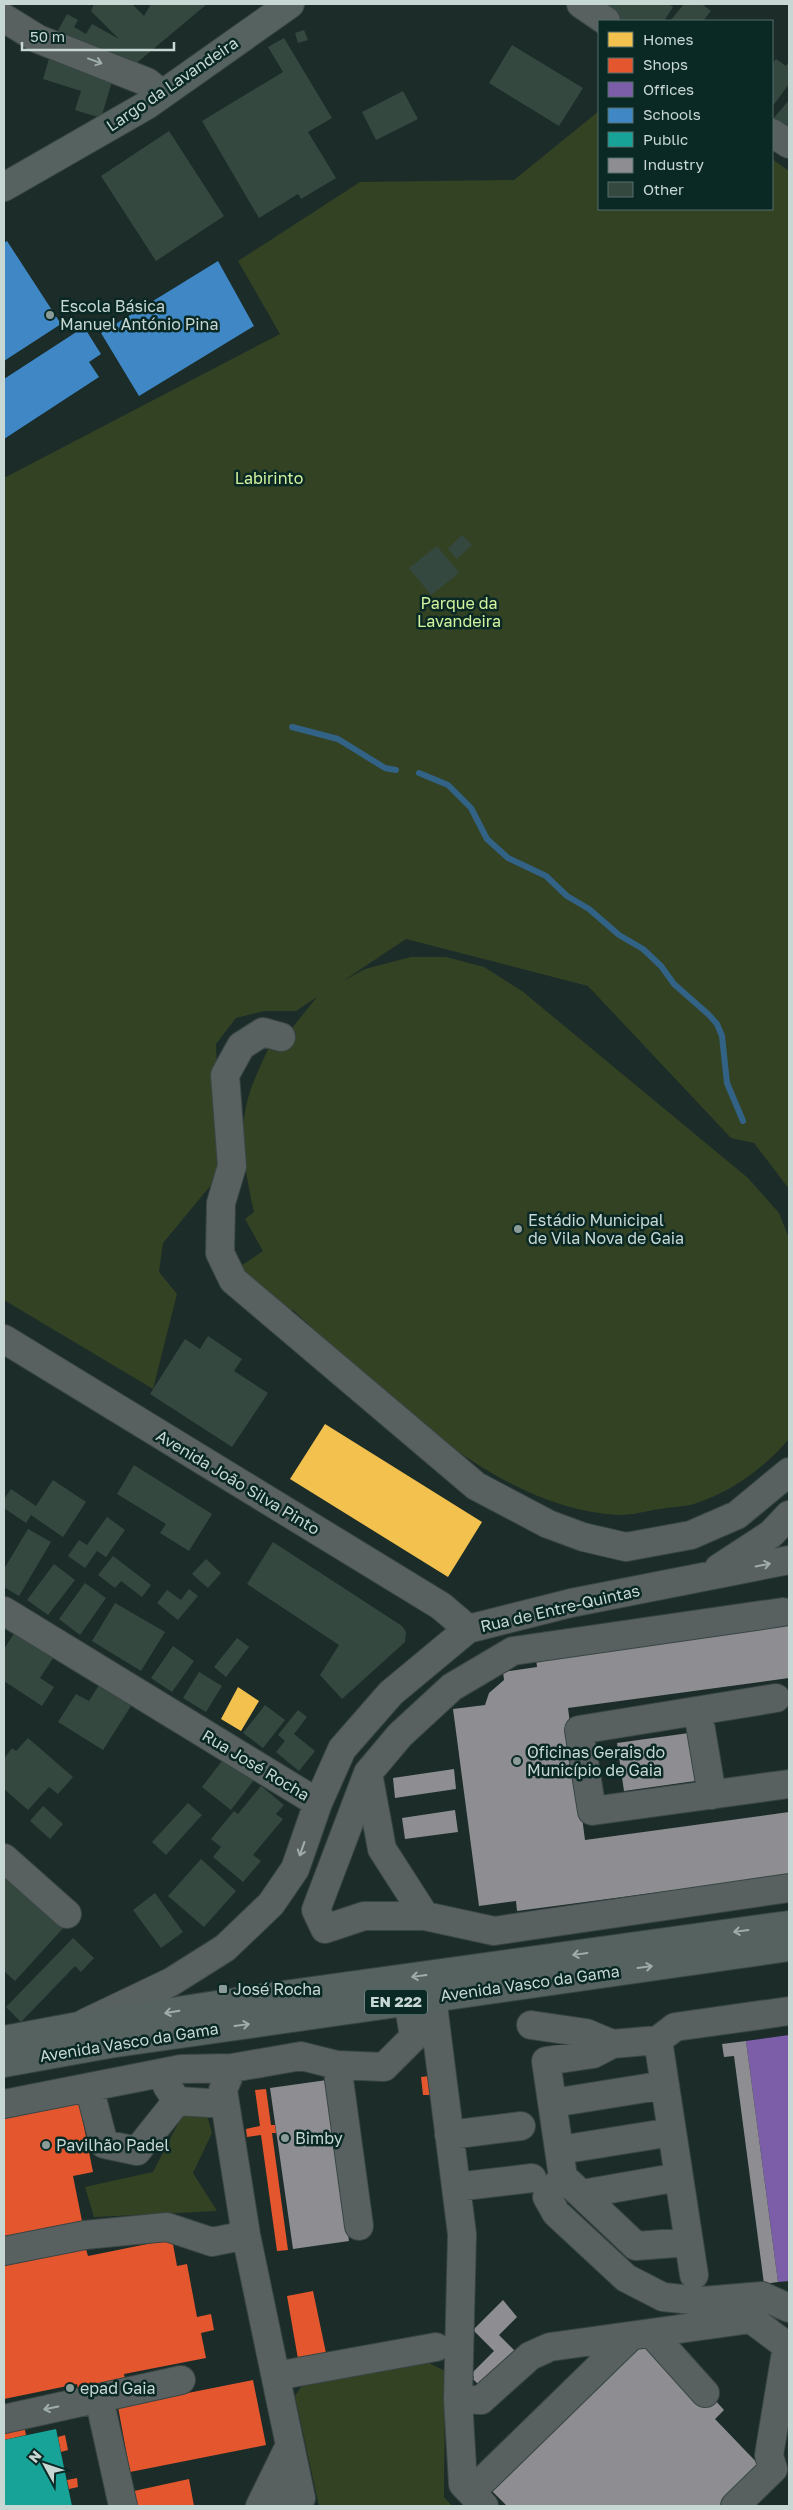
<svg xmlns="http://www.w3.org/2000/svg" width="793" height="2510" viewBox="0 0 793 2510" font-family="'Golos Text',sans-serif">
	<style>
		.green { fill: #344224 }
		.homes { fill: #f2c14e }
		.shops { fill: #e4572e }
		.offices { fill: #7b5ea7 }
		.schools { fill: #3f88c5 }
		.public { fill: #17a398 }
		.industry { fill: #8d8d92 }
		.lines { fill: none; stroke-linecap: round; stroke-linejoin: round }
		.stream { stroke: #326386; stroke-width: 6 }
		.building { fill: #354840 }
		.minor-casing { stroke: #384644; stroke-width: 30 }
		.major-casing { stroke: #384644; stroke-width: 30 }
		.minor { stroke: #596160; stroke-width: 28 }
		.major { stroke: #566260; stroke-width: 28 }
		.oneway { stroke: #a0aeab }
		.oneway2 { stroke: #9faeab }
		.poi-dot { fill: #8b9b98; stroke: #0a2824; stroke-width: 2 }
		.labels { text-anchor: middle; stroke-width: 5; stroke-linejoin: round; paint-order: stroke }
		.shield { fill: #0a2824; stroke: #8ea29f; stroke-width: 1 }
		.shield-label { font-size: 15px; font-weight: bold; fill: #c7d7d4 }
		.street-label { font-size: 16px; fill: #c7d7d4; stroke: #0a2824 }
		.poi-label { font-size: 16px; fill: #c7d7d4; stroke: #0a2824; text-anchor: start }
		.park-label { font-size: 16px; fill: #d2f29e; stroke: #0a2824 }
	</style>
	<rect width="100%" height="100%" fill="#1b2c29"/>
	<path class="green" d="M599,111V209H772V159L789,171V1189L754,1143L731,1138L588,986L406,939L343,981L365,969L411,957H446L484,967L522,991L748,1178L779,1213L789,1238V1439C764,1468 732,1492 694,1504C683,1507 671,1507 660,1509C647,1511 632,1515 619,1515C496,1510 379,1389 293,1310L282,1314L238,1268L263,1251L245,1219L254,1212C245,1171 236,1127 252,1086C257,1073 263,1060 269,1047L280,1052L296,1035L292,1028L317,997L296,1011H264L236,1018L216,1044L221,1173L163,1243L159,1272L177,1294L153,1389L4,1300V478L280,334L238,261L360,182L514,180Z
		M205,2108L212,2133L193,2173L217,2211L94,2217L85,2187L153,2172L185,2110Z
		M427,2362L445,2371L444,2497L452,2506H319L295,2396L303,2384Z"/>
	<path class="homes" d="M325,1424L482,1522L448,1577L290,1479Z
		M238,1687L259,1701L241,1731L221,1719Z"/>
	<path class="shops" d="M429,2076L431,2095H423L421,2077Z
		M266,2089L271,2125H275L276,2133H272L288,2250L277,2251L261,2135L247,2137L246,2129L260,2126L255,2090Z
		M79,2102L93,2172L73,2176L82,2221L4,2237V2117Z
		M172,2239L177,2266L187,2264L197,2317L211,2314L214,2330L201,2333L206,2358L124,2374L126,2384L79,2394L77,2384L4,2399V2266L86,2249L88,2256Z
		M313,2291L326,2353L298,2359L287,2296Z
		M253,2380L266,2445L130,2472L118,2407Z
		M24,2425L26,2435L4,2440V2430Z
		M65,2435L68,2450L61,2452L58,2437Z
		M77,2478L78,2487L69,2489L67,2480Z
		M189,2479L194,2506H137L134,2491Z"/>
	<path class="offices" d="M789,2035V2281L778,2282L746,2041Z"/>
	<path class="schools" d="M7,241L61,324L4,361V243Z
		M218,261L254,326L139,396L101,333Z
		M84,327L101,354L89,362L99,377L4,439V379Z"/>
	<path class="public" d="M56,2429L72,2506H4V2440Z"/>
	<path class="industry" d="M789,1625V1678L568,1708L585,1840L789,1812V1875L517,1911L516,1901L479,1906L453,1709L485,1705L489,1693L504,1680L503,1672L537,1667L536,1659Z
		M689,1733L695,1781L624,1791L617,1743Z
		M454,1769L456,1789L395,1798L393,1778Z
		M455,1810L458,1832L405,1839L402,1818Z
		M746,2041L778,2282L764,2284L734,2056L724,2057L722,2044Z
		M327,2080L349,2241L293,2249L270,2088Z
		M503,2300L517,2317L499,2335L516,2352L481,2387L473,2379L474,2377L471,2374L494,2351L473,2330Z
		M643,2345L704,2408L714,2399L724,2410L715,2419L764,2470L726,2506H507L492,2491Z"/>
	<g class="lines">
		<path class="stream" d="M292,727L338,739L385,768L396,770
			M419,773L448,785L471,808L487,839L508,858L546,876L567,896L589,909L619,935L643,949L661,966L674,984L708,1014L717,1024L722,1036L727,1083L743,1121"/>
	</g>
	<path class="building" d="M94,4H132L144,16L151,4H207L133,66L55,36L67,14L78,20L74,27L86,34L92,24L119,39L91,11Z
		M594,4H669L673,7L664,21H620Z
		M684,4H702L711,11L703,21H670Z
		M304,30L308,40L298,43L295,33Z
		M284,38L332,118L308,132L336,178L301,199L298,194L259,218L202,121L283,72L268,47Z
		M512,45L583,88L559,126L489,83Z
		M51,52L115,72L101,118L75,110L81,91L43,79Z
		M776,59L786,66L789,61V84L772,107V64Z
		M403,91L418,119L376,140L362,112Z
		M789,100V126L784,132L772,120Z
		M169,131L224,216L156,261L101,176Z
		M462,535L472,545L457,559L448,549Z
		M437,546L459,573L431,595L409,568Z
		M208,1336L242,1359L234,1371L268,1393L232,1447L150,1394L185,1339L200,1349Z
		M134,1465L212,1514L189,1551L160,1533L166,1524L117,1494Z
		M53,1480L86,1502L63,1537L31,1515L26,1523L4,1508V1499L11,1489L36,1506Z
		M107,1517L125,1530L106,1557L97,1551L85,1568L68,1556L79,1540L87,1545Z
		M28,1529L51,1542L19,1596L4,1587V1569Z
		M273,1542L402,1626L406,1632L405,1642L342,1699L320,1675L339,1645L247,1584Z
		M113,1556L151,1585L142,1597L121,1581L115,1588L98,1575Z
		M206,1559L221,1573L208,1588L192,1574Z
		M54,1564L75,1580L48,1615L27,1600Z
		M85,1583L106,1598L80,1635L59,1619Z
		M189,1589L198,1596L178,1620L157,1603L167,1590L181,1600Z
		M115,1603L165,1632L141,1671L92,1641Z
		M17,1629L55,1655L40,1678L54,1687L42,1706L4,1681V1649Z
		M237,1638L249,1647L226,1677L214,1667Z
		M173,1646L194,1661L172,1692L151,1678Z
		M199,1672L222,1686L206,1712L183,1698Z
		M99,1685L131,1706L103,1750L58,1722L76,1694L89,1701Z
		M265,1705L285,1720L263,1748L243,1733Z
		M298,1710L307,1717L294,1734L315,1751L299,1771L276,1752L285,1741L278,1735Z
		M28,1738L73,1777L58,1794L49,1787L28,1810L4,1789V1759L12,1748L16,1751Z
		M228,1753L257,1776L231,1810L202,1787Z
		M261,1786L284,1805L276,1814L283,1819L253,1855L261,1861L243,1882L213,1857L221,1847L211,1839L234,1811L238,1814Z
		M188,1803L202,1815L166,1855L152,1842Z
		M43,1806L63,1824L50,1839L30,1821Z
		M201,1859L236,1891L204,1927L168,1896Z
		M4,1869L66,1925L15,1981L4,1971Z
		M155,1893L183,1932L161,1948L133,1910Z
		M73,1938L94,1958L81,1972L75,1966L21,2022L6,2007Z"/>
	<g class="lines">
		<defs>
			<path id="minor" d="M581,4L606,21
				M4,18L38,39L147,82L162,94
				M772,133L789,144
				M281,1037L263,1032L241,1046L225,1075L232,1166L221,1203L220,1253L233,1280L476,1486L548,1524L583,1537L626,1547L691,1535L737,1515L789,1472
				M4,1339L441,1606L468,1629
				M719,1568L771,1534L789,1515
				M4,1611L318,1803
				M783,1612L513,1651L452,1687L400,1735L368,1773L382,1849L425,1916L494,1931L789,1888
				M776,1698L579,1730L592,1811L789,1784
				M698,1712L712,1795
				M368,1773L316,1910L325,1929L364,1916H425
				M4,1858L67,1914
				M432,1997L462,2234L458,2399L463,2484L484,2506
				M85,2023L171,1982L225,1948L271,1904L295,1869L318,1803L342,1749L391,1693L468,1629L571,1603L789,1560
				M531,2025L586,2033L612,2044
				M658,2040L612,2044L593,2054L546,2061L563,2177L547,2197L556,2213L626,2278L663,2297L702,2301L762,2296L789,2308
				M337,2065L359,2226
				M167,2086L177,2101L225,2104
				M89,2087L104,2144L137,2151L177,2101
				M553,2103L665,2085
				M4,2104L181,2069L232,2068
				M449,2135L521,2126
				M560,2150L672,2132
				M563,2177L636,2246L689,2242
				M456,2187L532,2178
				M582,2194L679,2177
				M4,2251L85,2235L167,2227L212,2242L246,2235
				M694,2275L658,2040L675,2027L789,2011
				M652,2334L705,2393
				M276,2376L436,2347
				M99,2398L123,2506
				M458,2399L481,2400L530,2356L550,2347L751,2319L787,2346L769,2455L773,2469L735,2506
				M4,2419L181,2380
				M471,2492L630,2337
				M260,2506L290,2445
				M267,2506L301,2498L246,2235L223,2090L232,2068L301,2056L337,2065L384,2067L414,2037L408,2000"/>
			<path id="major" d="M4,187L147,105L290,4
				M4,2040L79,2026L276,1996L789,1925
				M4,2063L109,2044L789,1947"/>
		</defs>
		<use href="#minor" class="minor-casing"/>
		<use href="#major" class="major-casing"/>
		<use href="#minor" class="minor"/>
		<use href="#major" class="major"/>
	</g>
	<defs><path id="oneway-shaft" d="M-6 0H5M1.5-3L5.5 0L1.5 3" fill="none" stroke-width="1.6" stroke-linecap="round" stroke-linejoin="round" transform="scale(1.25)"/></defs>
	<g class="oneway">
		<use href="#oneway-shaft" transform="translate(95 61) rotate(20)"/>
		<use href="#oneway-shaft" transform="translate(763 1565) rotate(-11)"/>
		<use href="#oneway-shaft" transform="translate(302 1849) rotate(109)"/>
		<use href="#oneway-shaft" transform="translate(51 2408) rotate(168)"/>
	</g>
	<g class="oneway2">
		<use href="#oneway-shaft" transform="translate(741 1931) rotate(172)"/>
		<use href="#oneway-shaft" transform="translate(580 1954) rotate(172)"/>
		<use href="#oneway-shaft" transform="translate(645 1967) rotate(-8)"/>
		<use href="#oneway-shaft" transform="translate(419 1976) rotate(172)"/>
		<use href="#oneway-shaft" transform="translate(172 2012) rotate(171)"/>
		<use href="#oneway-shaft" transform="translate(242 2025) rotate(-8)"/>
	</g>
	<g class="poi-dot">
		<circle cx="50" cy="315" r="5"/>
		<circle cx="518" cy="1229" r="5"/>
		<circle cx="517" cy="1761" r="5"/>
		<rect x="218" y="1984" width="10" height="10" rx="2.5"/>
		<circle cx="285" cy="2138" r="5"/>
		<circle cx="46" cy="2145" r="5"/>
		<circle cx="70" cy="2388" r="5"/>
	</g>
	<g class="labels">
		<rect class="shield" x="365" y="1989.5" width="62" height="25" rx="4"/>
		<g class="shield-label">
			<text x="396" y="2007">EN 222</text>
		</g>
		<g class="street-label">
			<text transform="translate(172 84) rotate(-34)" y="6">Largo da Lavandeira</text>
			<text transform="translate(238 1482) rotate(31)" y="6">Avenida João Silva Pinto</text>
			<text transform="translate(560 1608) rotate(-13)" y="6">Rua de Entre-Quintas</text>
			<text transform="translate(256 1765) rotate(31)" y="6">Rua José Rocha</text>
			<text transform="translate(530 1983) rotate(-8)" y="6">Avenida Vasco da Gama</text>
			<text transform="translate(129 2042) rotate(-9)" y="6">Avenida Vasco da Gama</text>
		</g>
		<g class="poi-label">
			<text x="60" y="312">Escola Básica<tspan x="60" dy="18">Manuel António Pina</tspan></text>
			<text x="528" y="1226">Estádio Municipal<tspan x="528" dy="18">de Vila Nova de Gaia</tspan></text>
			<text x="527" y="1758">Oficinas Gerais do<tspan x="527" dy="18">Município de Gaia</tspan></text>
			<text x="233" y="1995">José Rocha</text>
			<text x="295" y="2144">Bimby</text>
			<text x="56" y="2151">Pavilhão Padel</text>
			<text x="80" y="2394">epad Gaia</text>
		</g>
		<g class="park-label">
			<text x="269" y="484">Labirinto</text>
			<text x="459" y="609">Parque da<tspan x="459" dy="18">Lavandeira</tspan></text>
		</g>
	</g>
	<rect width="793" height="2510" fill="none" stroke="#c7d7d4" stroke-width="10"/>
	<rect x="598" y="20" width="175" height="190" fill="#0a2824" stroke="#566e6a"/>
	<rect x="608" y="32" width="25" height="15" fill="#f2c14e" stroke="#566e6a"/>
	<text x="643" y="45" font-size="15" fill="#c7d7d4">Homes</text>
	<rect x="608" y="58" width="25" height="15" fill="#e4572e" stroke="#566e6a"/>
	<text x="643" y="70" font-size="15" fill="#c7d7d4">Shops</text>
	<rect x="608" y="82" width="25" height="15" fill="#7b5ea7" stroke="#566e6a"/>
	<text x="643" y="95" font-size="15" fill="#c7d7d4">Offices</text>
	<rect x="608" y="108" width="25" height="15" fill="#3f88c5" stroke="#566e6a"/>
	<text x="643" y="120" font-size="15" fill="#c7d7d4">Schools</text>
	<rect x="608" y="132" width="25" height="15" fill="#17a398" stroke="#566e6a"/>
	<text x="643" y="145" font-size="15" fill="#c7d7d4">Public</text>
	<rect x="608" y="158" width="25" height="15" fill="#8d8d92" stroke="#566e6a"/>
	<text x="643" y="170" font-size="15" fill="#c7d7d4">Industry</text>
	<rect x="608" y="182" width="25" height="15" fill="#354840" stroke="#566e6a"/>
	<text x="643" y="195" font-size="15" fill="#c7d7d4">Other</text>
	<g transform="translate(45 2465) rotate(310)" stroke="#0a2824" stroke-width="4" paint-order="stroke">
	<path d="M0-4L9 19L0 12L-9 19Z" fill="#c7d7d4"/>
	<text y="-8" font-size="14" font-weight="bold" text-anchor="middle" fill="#c7d7d4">N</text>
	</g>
	<path d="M22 42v8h152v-8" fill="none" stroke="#c7d7d4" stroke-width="2.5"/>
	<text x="30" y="42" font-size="15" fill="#c7d7d4" stroke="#0a2824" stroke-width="4" paint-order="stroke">50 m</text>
</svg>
